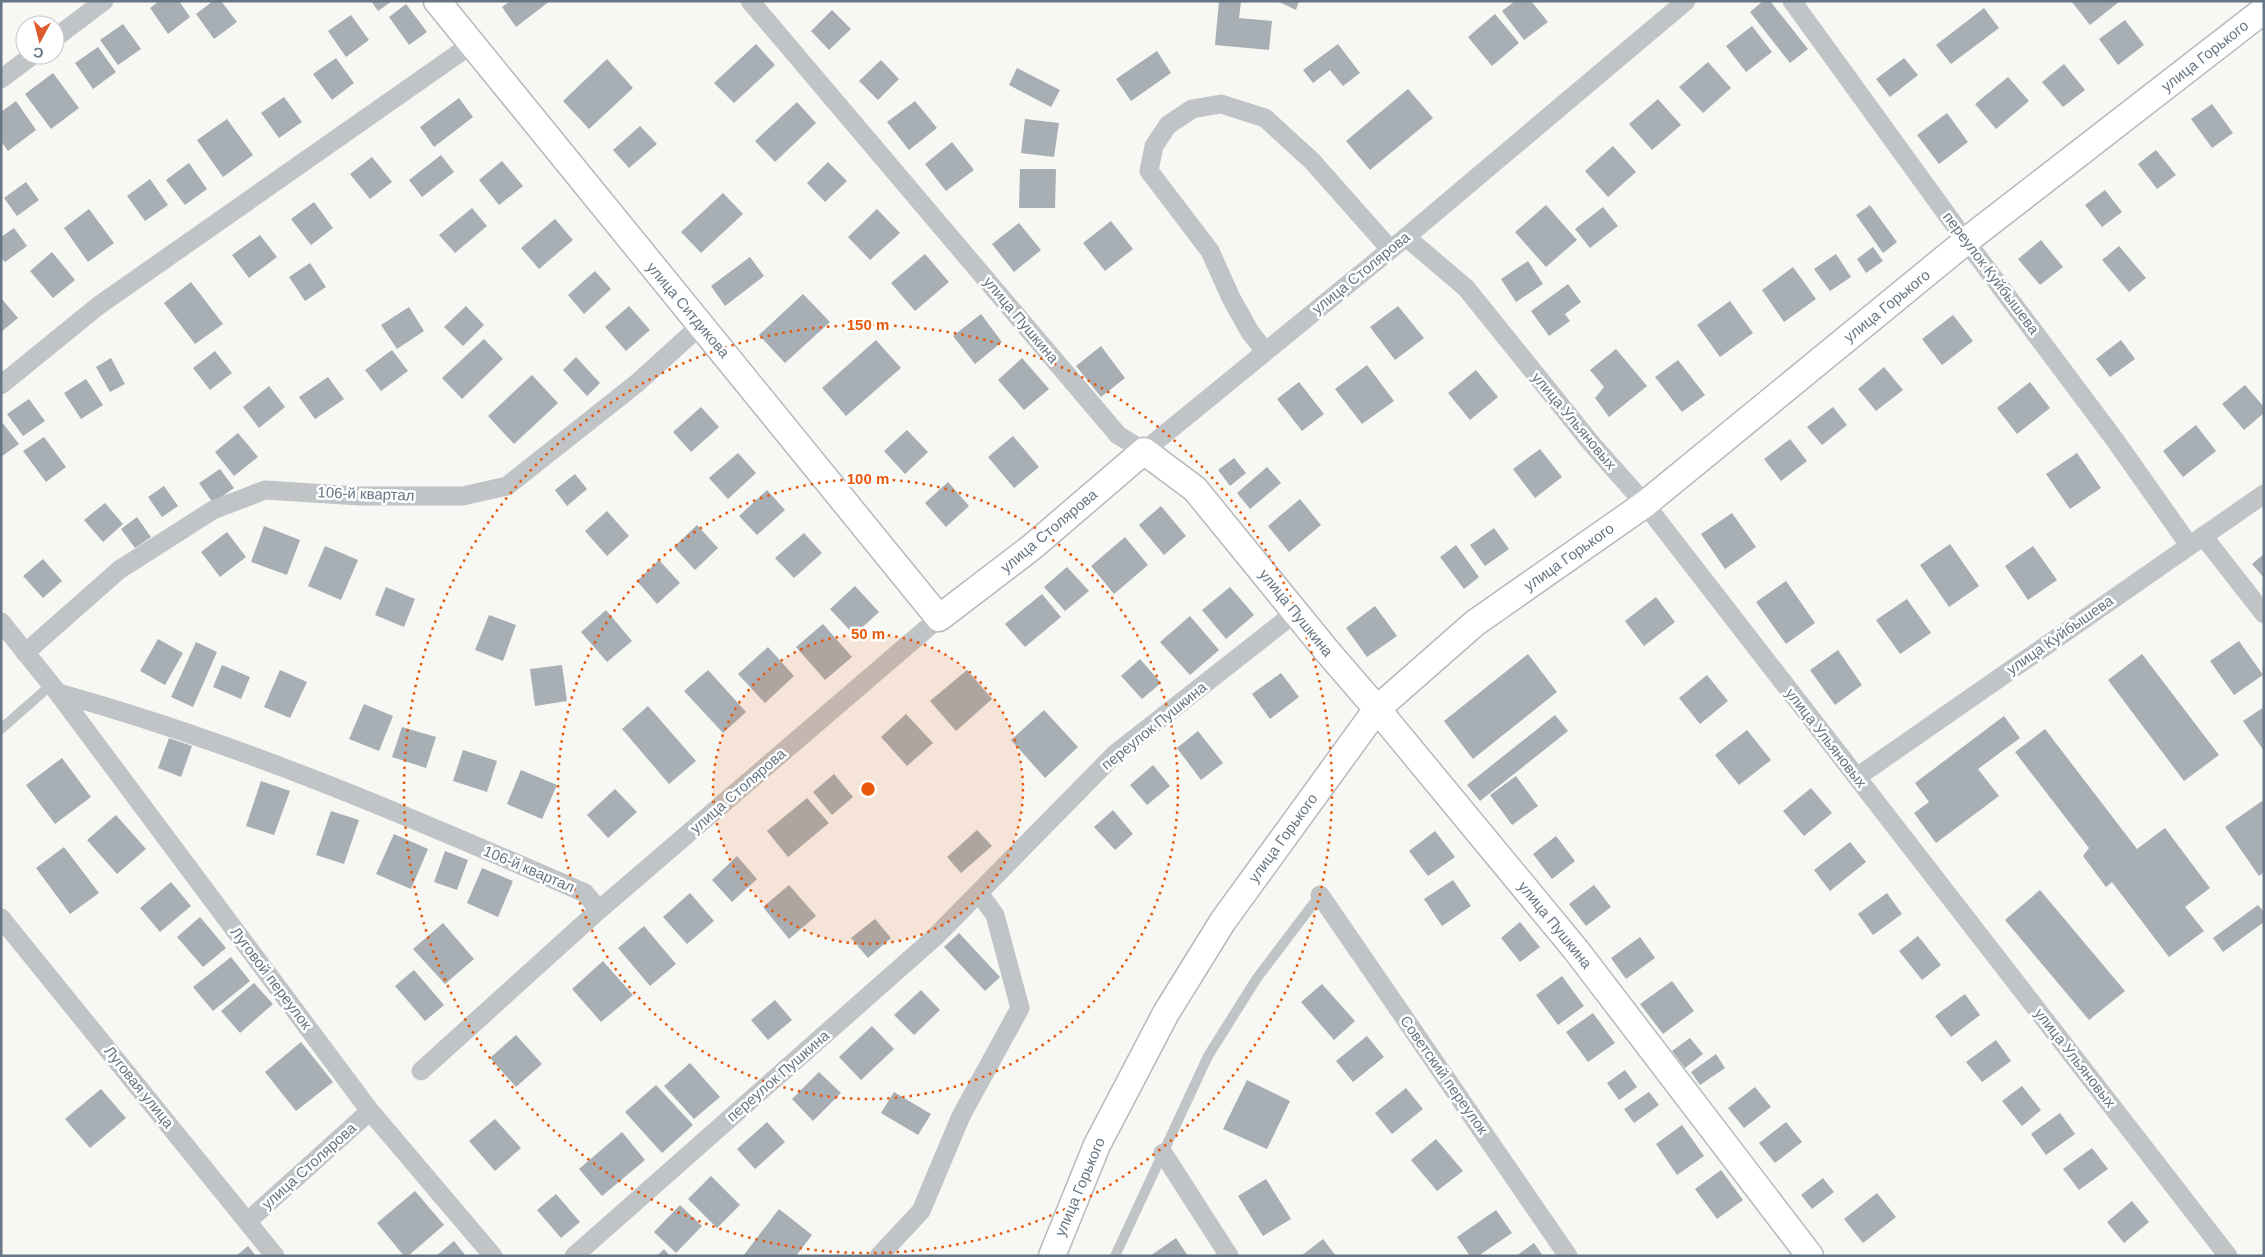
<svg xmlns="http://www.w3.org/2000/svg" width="2265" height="1257" viewBox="0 0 2265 1257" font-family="Arial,sans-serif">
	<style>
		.building { fill: #a7afb5 }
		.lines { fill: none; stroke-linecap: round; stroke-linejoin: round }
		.secondary-casing { stroke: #b5b9be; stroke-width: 29 }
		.lane { stroke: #c0c4c7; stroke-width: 10 }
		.street { stroke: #c0c4c7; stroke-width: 19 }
		.secondary { stroke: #fff; stroke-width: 26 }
		.ring { fill: none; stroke: #e8590c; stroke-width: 2.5; stroke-dasharray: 2.5 5 }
		.labels { text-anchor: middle; stroke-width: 5; stroke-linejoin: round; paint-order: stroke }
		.street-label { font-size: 15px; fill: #677684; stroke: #fff }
		.centre { fill: #e8590c; stroke: #fff; stroke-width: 2.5 }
		.ring-label { font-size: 15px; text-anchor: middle; font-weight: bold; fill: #e8590c; stroke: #fff; stroke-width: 5; stroke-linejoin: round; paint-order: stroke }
	</style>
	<rect width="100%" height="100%" fill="#f7f7f4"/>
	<path class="building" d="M159,1H179L190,17L168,34L150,8Z
		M213,1H221L237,22L214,39L196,14Z
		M371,1H392L378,11Z
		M510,1H550L516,27L502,7Z
		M1219,1H1241L1239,18L1272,21L1269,50L1215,45Z
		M1277,1H1299L1296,10Z
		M1515,1H1531L1548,22L1524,40L1502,11Z
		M1763,1H1770L1808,49L1790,63L1750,12Z
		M2071,1H2120L2090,25Z
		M406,4L427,32L409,45L389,17Z
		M1984,8L1999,28L1951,64L1936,45Z
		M832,10L851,29L829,50L811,31Z
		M1495,14L1519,43L1492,66L1468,37Z
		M351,15L369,40L346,57L328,31Z
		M2125,20L2144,45L2118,65L2099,39Z
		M123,24L141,49L118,65L100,40Z
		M1752,26L1772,52L1746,72L1726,46Z
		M756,44L775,65L734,103L714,83Z
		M1338,44L1360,73L1343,86L1330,70L1313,83L1303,70Z
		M98,47L116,72L93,89L75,63Z
		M1157,51L1171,73L1131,101L1116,79Z
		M336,58L354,83L332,100L313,74Z
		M1904,58L1918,75L1890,97L1876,79Z
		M607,59L633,88L589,129L563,101Z
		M881,60L899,79L878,100L859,81Z
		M1708,62L1731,88L1703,113L1679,87Z
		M2064,64L2085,90L2063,107L2042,82Z
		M1017,68L1060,90L1051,107L1009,85Z
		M53,73L79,108L51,129L25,94Z
		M2008,77L2029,101L1996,129L1975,104Z
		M1408,89L1433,118L1370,170L1346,141Z
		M284,97L302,122L279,138L261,113Z
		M459,98L473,117L434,147L420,127Z
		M1658,99L1681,125L1652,150L1629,124Z
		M16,101L36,130L8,151L1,141V112Z
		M915,101L937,128L909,150L887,122Z
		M797,102L816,123L775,162L755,141Z
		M2212,104L2233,133L2212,148L2191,119Z
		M1947,113L1968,142L1939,164L1917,135Z
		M227,119L253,155L223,177L197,140Z
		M1025,119L1059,123L1054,157L1021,153Z
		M640,126L657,144L629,168L613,150Z
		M952,142L974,170L946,191L925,164Z
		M1613,146L1636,172L1608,197L1585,171Z
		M2156,150L2176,175L2157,189L2138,164Z
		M441,155L454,172L422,197L409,180Z
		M372,157L392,182L370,199L350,174Z
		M502,161L523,186L499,205L479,180Z
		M828,162L847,181L825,202L807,183Z
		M189,163L207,189L185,205L166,180Z
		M1020,169H1056L1055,208H1019Z
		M150,179L168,205L145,221L127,196Z
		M26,182L39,200L17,216L4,198Z
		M2105,190L2122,212L2102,227L2085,205Z
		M723,193L743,214L701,253L681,232Z
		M314,202L333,228L311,245L291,219Z
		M1546,205L1577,240L1546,267L1515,232Z
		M1870,205L1897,242L1883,253L1856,215Z
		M1603,207L1618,226L1590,248L1575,229Z
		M472,208L487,226L455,253L439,235Z
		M89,209L114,243L88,262L64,228Z
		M877,209L900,233L870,260L848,237Z
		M555,219L573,240L539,269L521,248Z
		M1111,221L1133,249L1105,271L1083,243Z
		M1019,223L1041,250L1014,272L992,244Z
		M14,228L27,246L5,262L1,258V237Z
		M260,235L277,257L249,278L232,255Z
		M2041,240L2063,267L2040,285L2018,259Z
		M2119,246L2146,278L2129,292L2102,260Z
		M1873,247L1883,261L1866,273L1857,259Z
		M52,252L75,280L53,298L30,271Z
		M925,254L949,282L915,311L891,283Z
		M1836,254L1851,277L1830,291L1814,269Z
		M750,257L764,276L725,306L711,286Z
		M1528,261L1543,284L1516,302L1501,279Z
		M310,263L326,287L305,301L289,277Z
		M1793,267L1816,299L1784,322L1762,290Z
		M595,271L611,289L584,314L568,295Z
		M191,282L223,324L195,344L164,303Z
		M1568,284L1581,302L1565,314L1570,321L1549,336L1531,311Z
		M803,294L830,322L785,363L759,335Z
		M1,298L18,318L1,332Z
		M1730,301L1753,333L1720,357L1697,325Z
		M466,306L484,325L463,346L444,327Z
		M629,306L650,330L626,351L605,327Z
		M1398,306L1424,338L1395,360L1370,327Z
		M409,307L424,331L397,349L381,325Z
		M981,314L1002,342L975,364L953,336Z
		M1953,315L1973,341L1942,365L1922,339Z
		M484,339L503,359L462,399L442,378Z
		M876,340L901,368L846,416L822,388Z
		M2121,340L2135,359L2110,377L2096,359Z
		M1101,346L1125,378L1101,397L1076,366Z
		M1616,349L1647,386L1609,417L1595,398L1604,387L1590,370Z
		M392,350L408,371L381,391L365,370Z
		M215,351L232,373L210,390L193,368Z
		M576,357L600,383L587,396L563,370Z
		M111,358L125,384L110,392L96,367Z
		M1022,358L1049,389L1024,410L998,380Z
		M1678,360L1705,395L1682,412L1655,377Z
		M1367,365L1394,401L1362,424L1335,389Z
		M1884,367L1903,390L1876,411L1858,389Z
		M1476,370L1498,397L1470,420L1448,393Z
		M532,375L558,403L514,444L488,416Z
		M328,377L344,399L315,419L299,397Z
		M86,379L103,405L81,419L64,393Z
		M1299,382L1324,414L1302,431L1277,399Z
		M2030,382L2050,408L2017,434L1997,408Z
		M2245,385L2264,407V413L2244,430L2222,404Z
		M269,386L285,407L259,428L243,407Z
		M29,399L45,421L23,436L7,414Z
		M701,407L719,427L691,452L673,432Z
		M1833,407L1847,425L1822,445L1807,427Z
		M1,421L19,444L1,457Z
		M2196,425L2216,451L2183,477L2163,451Z
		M907,430L928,452L905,474L884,451Z
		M238,433L258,457L234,476L215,452Z
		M1013,436L1039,467L1014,488L988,457Z
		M44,437L66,467L46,482L23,451Z
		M1790,439L1807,461L1781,481L1764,459Z
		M1540,449L1562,477L1535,498L1513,469Z
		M738,453L756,473L728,499L709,478Z
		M2077,453L2101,488L2070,509L2046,474Z
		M1234,458L1246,473L1230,486L1218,470Z
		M1267,467L1281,483L1250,509L1237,493Z
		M220,469L234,488L213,503L199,483Z
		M575,474L587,489L567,506L555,490Z
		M948,482L969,506L946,527L925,503Z
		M164,486L178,506L162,517L148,497Z
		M767,490L785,510L757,535L739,516Z
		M1300,499L1321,525L1289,552L1268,526Z
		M105,503L123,524L103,542L84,520Z
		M1161,506L1186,536L1164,555L1139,525Z
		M607,511L629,536L607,556L585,531Z
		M1732,513L1756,547L1725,569L1701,534Z
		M137,517L151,537L135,548L121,529Z
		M697,525L718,548L695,570L674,547Z
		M264,526L300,540L287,575L251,562Z
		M1494,528L1509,549L1485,566L1470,545Z
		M227,532L246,557L220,577L201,552Z
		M804,533L822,553L794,578L775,558Z
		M1125,537L1148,565L1114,594L1091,566Z
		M1950,544L1979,586L1949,607L1920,565Z
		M1456,545L1479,577L1464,589L1440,557Z
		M325,546L358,560L341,600L308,586Z
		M2033,546L2057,580L2028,600L2005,566Z
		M2264,554V578L2252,564Z
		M43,559L62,581L43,598L23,576Z
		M659,560L680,583L657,604L637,581Z
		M1067,567L1089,591L1065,611L1044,587Z
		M1786,581L1815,623L1786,644L1756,602Z
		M855,586L879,612L854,635L830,609Z
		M386,587L415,599L404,627L375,615Z
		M1230,587L1254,615L1226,639L1202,610Z
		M1042,594L1061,617L1025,647L1005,624Z
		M1656,597L1675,622L1644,646L1625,621Z
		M1907,599L1931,633L1900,654L1876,620Z
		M1375,606L1397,636L1367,657L1346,628Z
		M606,610L632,641L607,662L581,632Z
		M489,615L516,625L503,661L475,650Z
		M1190,616L1219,650L1190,675L1160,642Z
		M823,624L852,657L825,680L796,647Z
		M158,639L183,653L165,685L140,671Z
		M2239,641L2263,675L2234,695L2210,661Z
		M196,642L217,652L193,707L171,697Z
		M768,647L794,676L765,703L738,674Z
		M1838,650L1862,685L1835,705L1810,670Z
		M1528,654L1557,692L1473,759L1444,721Z
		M2142,654L2219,755L2184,781L2108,680Z
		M1140,659L1161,683L1142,699L1121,676Z
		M222,665L250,677L241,699L213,687Z
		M562,665L567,701L535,706L530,669Z
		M280,670L307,682L290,718L264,707Z
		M708,670L746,712L723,733L684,691Z
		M967,670L992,699L956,731L930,701Z
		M1281,673L1299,697L1270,719L1252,694Z
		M1707,675L1728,701L1700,724L1679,698Z
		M364,704L393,716L379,751L349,739Z
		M648,706L696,761L669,784L622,729Z
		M2264,707V751L2243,721Z
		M1044,710L1078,747L1045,778L1011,740Z
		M906,714L933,743L907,766L881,737Z
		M1555,715L1568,731L1480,801L1467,785Z
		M2004,716L2020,738L1978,769L1999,796L1936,843L1914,813L1929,802L1915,783Z
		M402,727L436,737L426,768L392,757Z
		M2045,729L2137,849L2165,828L2210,888L2185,907L2204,931L2169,957L2112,882L2106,887L2083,856L2089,848L2015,752Z
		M1747,730L1771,760L1739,785L1715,755Z
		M1198,731L1223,763L1201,780L1177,748Z
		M169,738L192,746L181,777L158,768Z
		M463,750L497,761L487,792L453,781Z
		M62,758L91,797L55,824L26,785Z
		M1153,765L1170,786L1147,805L1130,785Z
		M521,770L557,785L542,819L507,804Z
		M834,774L853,797L832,815L813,792Z
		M1516,776L1538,806L1512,825L1490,795Z
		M261,781L290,791L274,835L246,826Z
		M1811,788L1832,813L1804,836L1783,811Z
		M615,789L637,812L608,838L587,815Z
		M807,798L829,823L788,857L767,831Z
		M2262,801L2264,804V872L2259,876L2225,827Z
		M1113,810L1133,834L1115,850L1094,827Z
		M331,811L359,820L344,864L316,855Z
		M116,815L146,849L117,874L87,840Z
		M977,830L992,846L961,873L947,857Z
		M1435,831L1455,857L1428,876L1409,851Z
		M394,834L428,849L411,889L376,874Z
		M1556,836L1575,861L1552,879L1533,854Z
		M1850,842L1866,862L1830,891L1814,870Z
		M64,847L99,893L70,914L36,868Z
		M445,851L468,860L457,890L434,882Z
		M737,856L757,879L732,902L712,880Z
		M482,868L513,881L498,917L467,903Z
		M1453,880L1471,906L1442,926L1424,899Z
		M171,882L191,906L160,932L140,908Z
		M789,885L816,916L789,939L763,907Z
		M1594,885L1611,907L1586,926L1569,904Z
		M2040,890L2125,991L2089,1020L2005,920Z
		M690,893L714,921L687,944L663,917Z
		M1887,893L1902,914L1873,935L1858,914Z
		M2258,905L2264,912V922L2223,952L2213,938Z
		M200,917L226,948L203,967L177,937Z
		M875,919L891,938L868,958L851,938Z
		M1520,922L1540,947L1520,962L1501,938Z
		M443,923L474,959L445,984L413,949Z
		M644,926L676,964L650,986L618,948Z
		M959,933L1000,977L985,991L944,947Z
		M1918,936L1941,965L1922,980L1899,951Z
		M1640,937L1655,958L1626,979L1611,958Z
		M231,957L250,981L213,1011L193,987Z
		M603,961L633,995L601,1022L572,989Z
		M414,970L444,1005L425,1021L395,986Z
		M1562,976L1584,1006L1558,1025L1536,995Z
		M1672,981L1694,1011L1663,1034L1640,1004Z
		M254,983L273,1004L240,1033L221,1011Z
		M1322,984L1355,1021L1334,1040L1301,1002Z
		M921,990L940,1010L914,1035L894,1015Z
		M1965,994L1980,1015L1951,1037L1935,1016Z
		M775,1000L792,1020L768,1040L751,1020Z
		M1593,1013L1615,1043L1588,1062L1566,1032Z
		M872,1026L894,1049L861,1080L839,1057Z
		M516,1035L542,1064L516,1087L490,1058Z
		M1367,1036L1384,1057L1353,1082L1336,1061Z
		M1690,1038L1703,1054L1685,1068L1672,1051Z
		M1996,1040L2011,1061L1982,1082L1966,1062Z
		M301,1042L333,1082L296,1111L265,1072Z
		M1716,1054L1725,1068L1700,1085L1691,1072Z
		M690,1063L720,1097L694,1119L664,1086Z
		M1625,1070L1637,1087L1619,1100L1607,1083Z
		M819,1072L841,1093L813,1121L792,1099Z
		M1247,1080L1290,1101L1267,1149L1223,1129Z
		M656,1085L693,1125L662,1153L625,1112Z
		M2022,1086L2041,1110L2022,1126L2002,1101Z
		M1755,1087L1771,1107L1744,1128L1728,1108Z
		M1406,1088L1423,1109L1392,1134L1375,1113Z
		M101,1089L126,1118L90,1148L65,1119Z
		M894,1092L931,1114L918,1135L881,1113Z
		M1649,1092L1659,1105L1634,1123L1624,1109Z
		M2060,1113L2075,1134L2046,1155L2031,1134Z
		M495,1119L521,1148L495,1171L469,1141Z
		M767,1122L785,1142L755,1169L737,1149Z
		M1786,1122L1802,1142L1775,1163L1759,1143Z
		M1682,1125L1704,1156L1677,1175L1656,1144Z
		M622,1132L645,1160L602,1196L579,1169Z
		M1436,1139L1463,1171L1437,1191L1411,1160Z
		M2092,1148L2108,1169L2079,1190L2063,1169Z
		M1721,1170L1743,1200L1717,1219L1695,1189Z
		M711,1176L740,1205L717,1228L688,1199Z
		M1823,1178L1834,1192L1812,1209L1801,1195Z
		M1266,1179L1291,1219L1263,1236L1238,1196Z
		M415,1191L444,1225L408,1256H404L377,1223Z
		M1877,1193L1896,1217L1863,1243L1844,1219Z
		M556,1194L580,1222L561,1238L537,1210Z
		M2132,1201L2149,1222L2124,1243L2107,1222Z
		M680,1205L702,1226L676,1253L654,1232Z
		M779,1209L812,1235L796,1256H743Z
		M1496,1210L1512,1233L1478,1256H1470L1457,1237Z
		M1176,1238L1188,1256H1150Z
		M1323,1239L1336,1256H1301Z
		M454,1241L466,1256H436Z
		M1534,1243L1543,1256H1516Z
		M248,1246L256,1256H236Z
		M664,1249L670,1256H657Z"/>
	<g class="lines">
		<defs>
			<path id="secondary" d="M437,1L939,618L1032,547L1144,451L1195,489L1327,651L1377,709L1576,950L1810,1256
				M1052,1256L1097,1145L1166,1013L1223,921L1377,709L1475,623L1645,504L1966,241L2264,10"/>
		</defs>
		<use href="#secondary" class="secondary-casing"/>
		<path class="lane" d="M1,729L51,685
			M1115,1256L1208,1056L1257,978L1320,895"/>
		<path class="street" d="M750,1L1118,435L1144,451L1406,237L1686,1
			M1792,1L1966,241L2115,440L2189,545
			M55,38L104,1
			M1,79L33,55
			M1406,237L1466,288L1591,443L1645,504L2228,1256
			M1265,351L1250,332L1231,298L1210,251L1149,171L1154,146L1168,125L1192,109L1221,104L1265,118L1312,161L1390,249
			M1,385L98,306L472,44
			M2203,536L2264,614
			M1,622L58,693L370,1111L493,1256
			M25,653L119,570L213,510L265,490L359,496H463L507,486L636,384L701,325
			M58,693C239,743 413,818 585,893L599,910
			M1857,777L2264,494
			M1320,895L1568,1256
			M1,918L275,1256
			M421,1071L599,910L939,618
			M1163,1153L1229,1256
			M248,1221L370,1111
			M574,1256L935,937L1115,754L1296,612
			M879,1256L921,1211L961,1116L1020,1008L995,915L979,893"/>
		<use href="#secondary" class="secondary"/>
	</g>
	<circle cx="868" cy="789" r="155" fill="#e8590c" fill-opacity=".12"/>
	<g class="ring">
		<circle cx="868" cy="789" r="155"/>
		<circle cx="868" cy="789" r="310"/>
		<circle cx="868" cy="789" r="464"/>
	</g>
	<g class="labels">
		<g class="street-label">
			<text transform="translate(2205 56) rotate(-38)" y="5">улица Горького</text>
			<text transform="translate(1361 273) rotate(-39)" y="5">улица Столярова</text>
			<text transform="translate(1991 273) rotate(53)" y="5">переулок Куйбышева</text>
			<text transform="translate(1887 306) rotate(-39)" y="5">улица Горького</text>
			<text transform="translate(688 310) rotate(50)" y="5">улица Ситдикова</text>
			<text transform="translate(1021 320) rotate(50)" y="5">улица Пушкина</text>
			<text transform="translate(1574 421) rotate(50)" y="5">улица Ульяновых</text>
			<text transform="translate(366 494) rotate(2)" y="5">106-й квартал</text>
			<text transform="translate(1049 531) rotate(-40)" y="5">улица Столярова</text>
			<text transform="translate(1569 557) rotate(-35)" y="5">улица Горького</text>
			<text transform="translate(1296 613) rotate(51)" y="5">улица Пушкина</text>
			<text transform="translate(2060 635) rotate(-35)" y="5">улица Куйбышева</text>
			<text transform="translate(1154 726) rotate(-39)" y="5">переулок Пушкина</text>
			<text transform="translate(1826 738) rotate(52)" y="5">улица Ульяновых</text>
			<text transform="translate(738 791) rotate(-41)" y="5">улица Столярова</text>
			<text transform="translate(1283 838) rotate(-54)" y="5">улица Горького</text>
			<text transform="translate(529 869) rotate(23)" y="5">106-й квартал</text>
			<text transform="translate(1555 925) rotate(51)" y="5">улица Пушкина</text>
			<text transform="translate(271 978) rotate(53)" y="5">Луговой переулок</text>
			<text transform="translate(2075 1058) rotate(52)" y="5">улица Ульяновых</text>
			<text transform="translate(1444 1075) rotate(55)" y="5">Советский переулок</text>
			<text transform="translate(778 1076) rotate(-41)" y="5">переулок Пушкина</text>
			<text transform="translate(139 1087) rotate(51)" y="5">Луговая улица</text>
			<text transform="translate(309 1166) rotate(-42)" y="5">улица Столярова</text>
			<text transform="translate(1080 1187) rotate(-67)" y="5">улица Горького</text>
		</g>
	</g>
	<circle cx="868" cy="789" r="8" class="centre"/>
	<g class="ring-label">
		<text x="868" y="330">150 m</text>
		<text x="868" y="484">100 m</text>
		<text x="868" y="639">50 m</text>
	</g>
	<rect width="2265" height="1257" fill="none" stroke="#677684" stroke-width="5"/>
	<g transform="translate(40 40) rotate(187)"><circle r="24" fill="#ffffff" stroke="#c2c8ce"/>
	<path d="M0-4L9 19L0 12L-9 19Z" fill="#dd5c2d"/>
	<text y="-8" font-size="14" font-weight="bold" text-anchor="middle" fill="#677684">С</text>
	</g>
</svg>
